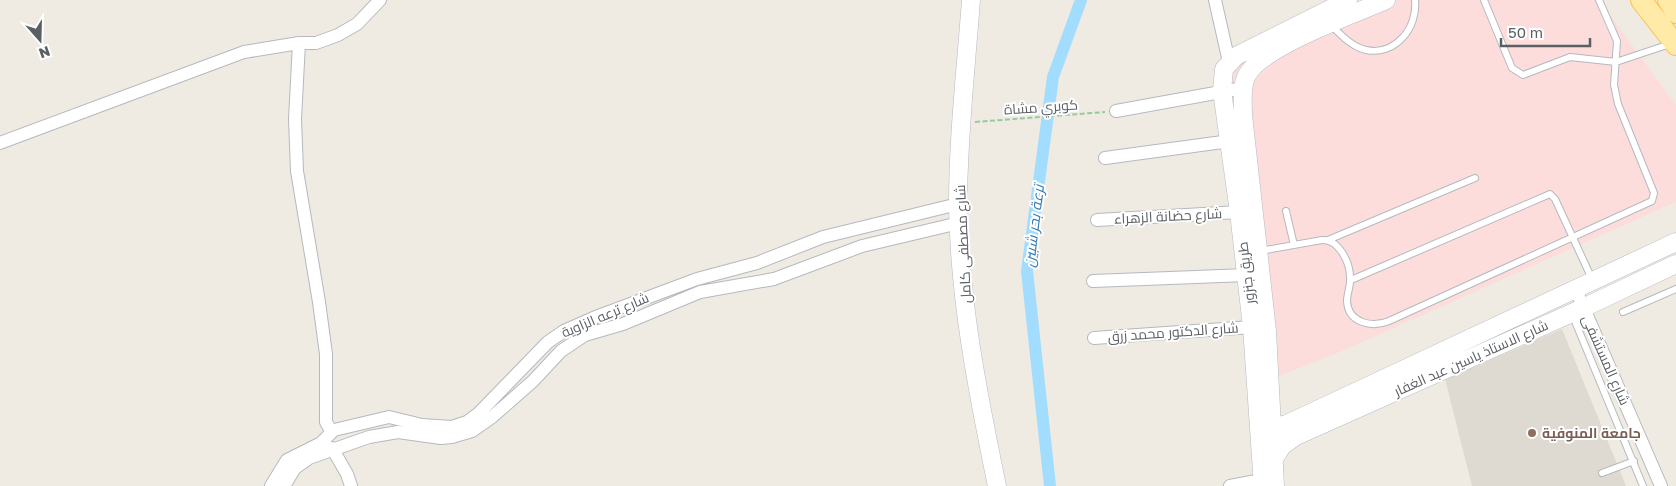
<svg xmlns="http://www.w3.org/2000/svg" width="1676" height="486" viewBox="0 0 1676 486" font-family="'Golos Text',Cairo,sans-serif">
	<style>
		.education { fill: #dedad1 }
		.medical { fill: #fddddc }
		.lines { fill: none; stroke-linecap: round; stroke-linejoin: round }
		.canal { stroke: #a2ddff; stroke-width: 12 }
		.lane-casing { stroke: #b5b9be; stroke-width: 8 }
		.street-casing { stroke: #b5b9be; stroke-width: 14 }
		.secondary-casing { stroke: #b6bac0; stroke-width: 19 }
		.primary-casing { stroke: #fdbf4c; stroke-width: 22 }
		.path { stroke: #94caa0; stroke-width: 2; stroke-dasharray: 5 2.5; stroke-linecap: butt }
		.lane { stroke: #fff; stroke-width: 6 }
		.street { stroke: #fff; stroke-width: 12 }
		.secondary { stroke: #fff; stroke-width: 18 }
		.primary { stroke: #ffeaa7; stroke-width: 20 }
		.education-dot { fill: #8d6e63; stroke: #fff; stroke-width: 2 }
		.labels { text-anchor: middle; stroke-width: 4; stroke-linejoin: round; paint-order: stroke }
		.street-label { font-size: 14px; fill: #5a5f64; stroke: #fff }
		.education-label { font-size: 14px; font-weight: bold; fill: #785e54; stroke: #fff; text-anchor: start }
		.water-label { font-size: 15px; font-style: italic; fill: #347ab1; stroke: #fff }
	</style>
	<rect width="100%" height="100%" fill="#efebe2"/>
	<path class="education" d="M1562,329L1626,486H1472L1445,379Z"/>
	<path class="medical" d="M1398,0H1599L1676,105V202L1333,355L1266,381L1230,65Z"/>
	<g class="lines">
		<path class="canal" d="M1050,486L1027,271L1053,77L1081,0"/>
		<defs>
			<path id="lane" d="M1484,0L1512,68L1523,75L1570,57L1616,62L1670,44
				M1331,25C1341,35 1352,47 1366,50C1395,56 1418,28 1415,0
				M1286,211L1294,245
				M1328,240L1475,178
				M1260,251L1322,240C1339,239 1350,263 1350,277C1351,286 1347,293 1347,301C1348,323 1372,328 1389,321L1652,201L1654,193L1618,104L1614,85L1617,41L1599,0
				M1351,280L1550,194L1555,199L1592,279
				M1623,312L1676,289
				M1572,314L1643,486
				M1602,473L1634,461"/>
			<path id="street" d="M1215,0L1229,62
				M299,43L295,119L297,171L319,302L326,354V422L330,429L334,430
				M1116,111L1243,88
				M0,143L244,52L299,43H316L338,35L357,24L380,0
				M1105,158L1230,141
				M1097,220L1239,212
				M1093,281L1247,275
				M1575,288L1661,486
				M1094,338L1252,327
				M332,448L347,474L351,486
				M271,486L287,460L321,443L334,430L389,417L422,425L452,427L467,422L479,413L548,342L564,331L598,316L697,279L757,263L823,237L958,204
				M284,486L295,468L309,458L369,437L398,432L441,438L452,437L472,431L492,417L533,381L561,351L585,335L623,324L700,292L774,279L862,246L959,223
				M1230,486L1262,480"/>
			<path id="secondary" d="M971,0C966,68 958,137 958,204C959,299 978,394 997,486
				M1272,423L1280,426L1287,424L1676,242
				M1274,459L1282,446L1296,436L1583,308L1676,264
				M1263,486L1252,327L1239,212L1222,91L1224,69L1236,56L1348,0
				M1275,486L1267,331L1243,115C1243,102 1241,89 1246,77C1259,47 1355,14 1386,0"/>
			<path id="primary" d="M1641,0L1676,45
				M1668,0L1676,13"/>
		</defs>
		<use href="#lane" class="lane-casing"/>
		<use href="#street" class="street-casing"/>
		<use href="#secondary" class="secondary-casing"/>
		<use href="#primary" class="primary-casing"/>
		<path class="path" d="M975,122L1105,112"/>
		<use href="#lane" class="lane"/>
		<use href="#street" class="street"/>
		<use href="#secondary" class="secondary"/>
		<use href="#primary" class="primary"/>
	</g>
	<circle class="education-dot" cx="1532" cy="433" r="5"/>
	<g class="labels">
		<g class="street-label">
			<text transform="translate(1041 107) rotate(-4)" y="5">كوبري مشاة</text>
			<text transform="translate(1168 216) rotate(-3)" y="5">شارع حضانة الزهراء</text>
			<text transform="translate(963 244) rotate(-93)" y="5">شارع مصطفى كامل</text>
			<text transform="translate(1246 273) rotate(-97)" y="5">طريق جنزور</text>
			<text transform="translate(605 315) rotate(-23)" y="5">شارع ترعه الزاوية</text>
			<text transform="translate(1173 332) rotate(-4)" y="5">شارع الدكتور محمد زرق</text>
			<text transform="translate(1471 358) rotate(-24)" y="5">شارع الاستاذ ياسين عبد الغفار</text>
			<text transform="translate(1606 360) rotate(66)" y="5">شارع المستشفى</text>
		</g>
		<g class="education-label">
			<text x="1542" y="438">جامعة المنوفية</text>
		</g>
		<g class="water-label">
			<text transform="translate(1034 226) rotate(-83)" y="5">ترعة بحر شبين</text>
		</g>
	</g>
	<g transform="translate(40 40) rotate(160)" stroke="#ffffff" stroke-width="4" paint-order="stroke">
	<path d="M0-4L9 19L0 12L-9 19Z" fill="#5a5f64"/>
	<text y="-8" font-size="14" font-weight="bold" text-anchor="middle" fill="#5a5f64">N</text>
	</g>
	<path d="M1501 38v8h89v-8" fill="none" stroke="#5a5f64" stroke-width="2.5"/>
	<text x="1508" y="38" font-size="15" fill="#5a5f64" stroke="#ffffff" stroke-width="4" paint-order="stroke">50 m</text>
</svg>
